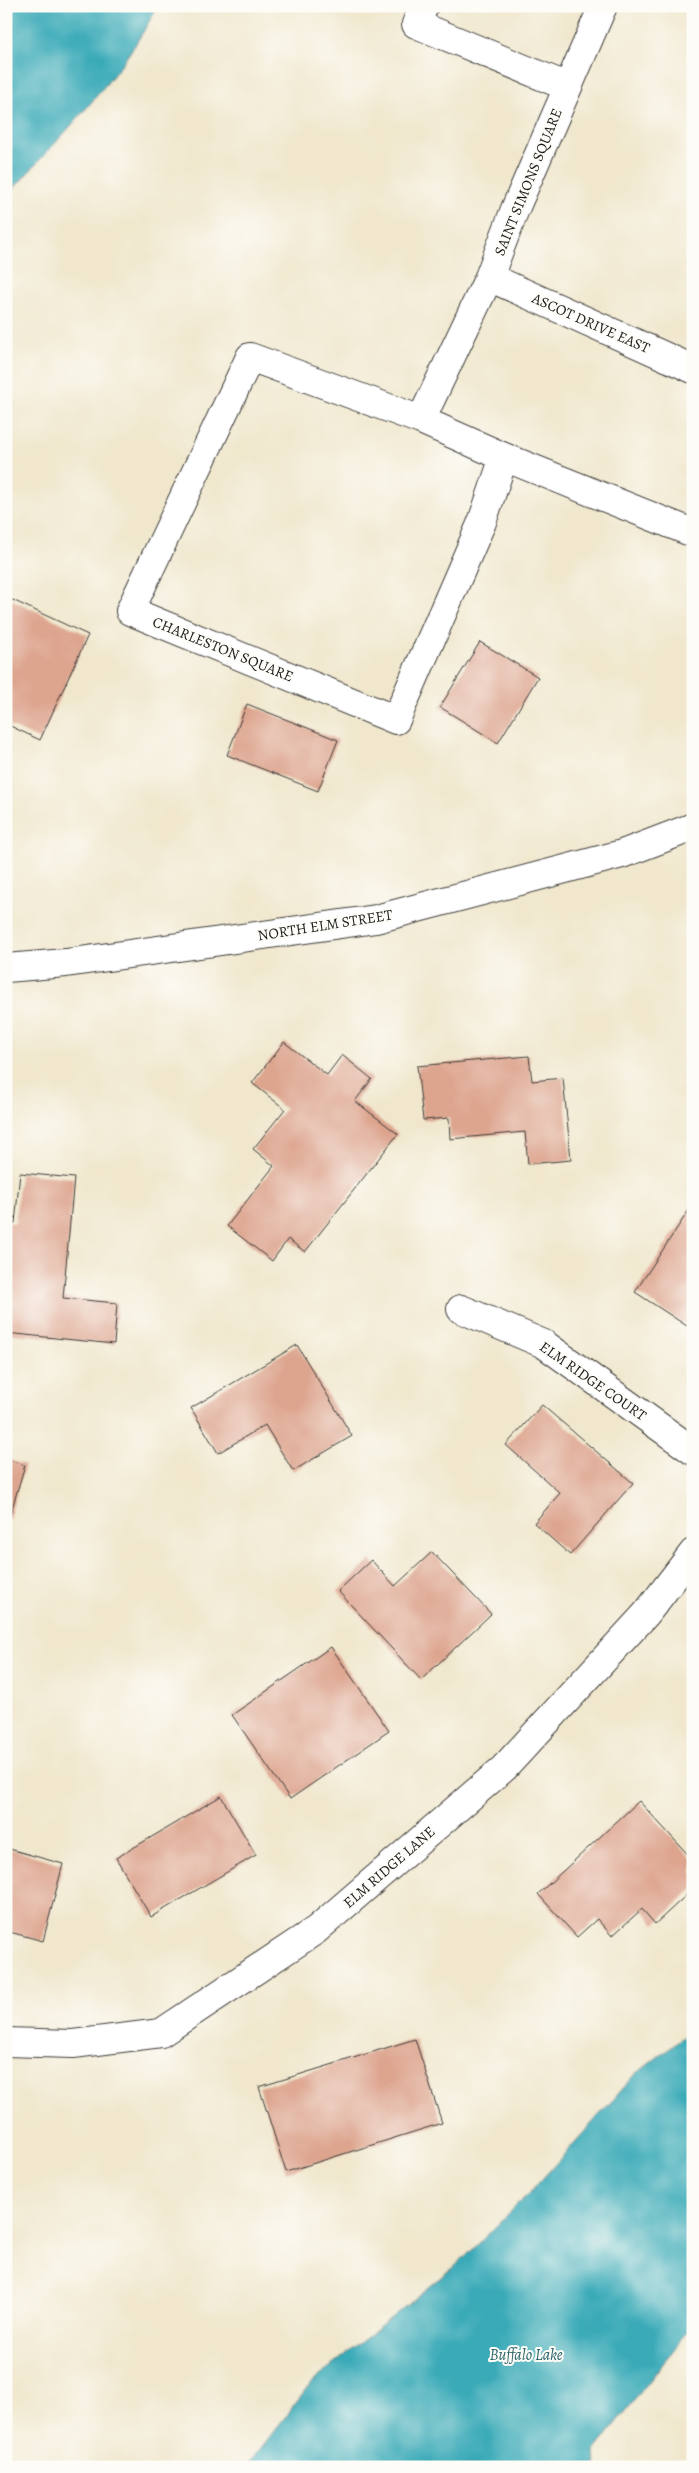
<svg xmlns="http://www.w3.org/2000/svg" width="699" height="2473" viewBox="0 0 699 2473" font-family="Alegreya,serif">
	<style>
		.water { fill: #3aaab8; stroke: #2b636a }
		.building { fill: #dda48e }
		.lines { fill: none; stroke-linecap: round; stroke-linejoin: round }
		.minor-casing { stroke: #3c3a37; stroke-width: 30 }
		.secondary-casing { stroke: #3c3a37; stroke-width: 30 }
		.minor { stroke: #fff; stroke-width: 28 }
		.secondary { stroke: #fff; stroke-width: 28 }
		.labels { text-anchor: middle; stroke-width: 4; stroke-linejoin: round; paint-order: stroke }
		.street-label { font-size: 15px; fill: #1c1c1c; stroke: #fdfcf7 }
		.water-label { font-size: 16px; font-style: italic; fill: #2b636a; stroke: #fdfcf7 }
	</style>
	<rect width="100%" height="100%" fill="#fdfcf7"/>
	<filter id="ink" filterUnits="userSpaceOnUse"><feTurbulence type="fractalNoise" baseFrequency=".02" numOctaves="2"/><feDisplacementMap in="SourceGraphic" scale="10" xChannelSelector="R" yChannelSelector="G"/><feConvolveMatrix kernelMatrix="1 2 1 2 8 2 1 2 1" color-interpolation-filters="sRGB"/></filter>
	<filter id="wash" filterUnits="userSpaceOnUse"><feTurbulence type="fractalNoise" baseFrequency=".0096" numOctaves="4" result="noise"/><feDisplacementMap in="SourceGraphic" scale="20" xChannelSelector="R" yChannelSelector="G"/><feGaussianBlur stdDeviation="1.12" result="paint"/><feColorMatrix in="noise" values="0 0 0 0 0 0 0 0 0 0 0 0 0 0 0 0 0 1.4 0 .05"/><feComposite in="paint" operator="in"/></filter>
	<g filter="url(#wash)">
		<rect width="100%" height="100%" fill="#f0e7cd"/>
		<path class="water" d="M6,6H157C126,73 55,142 6,197Z
			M693,2029V2325L595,2451L596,2467H246L314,2380L459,2263L534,2188L636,2074Z"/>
		<g id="blocks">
			<path class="building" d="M6,597L88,635L40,740L6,724Z
				M480,642L538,677L498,743L440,707Z
				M247,704L338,740L318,791L227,755Z
				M284,1042L327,1075L342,1055L372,1079L355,1101L398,1134L305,1252L288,1239L272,1261L227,1226L274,1166L253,1149L285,1109L252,1083Z
				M529,1056L532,1081L563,1078L571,1160L528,1164L525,1132L450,1139L449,1118L423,1120L417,1066Z
				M20,1173L74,1178L63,1298L117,1303L114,1344L6,1333V1222L15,1223Z
				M693,1204V1330L635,1292Z
				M297,1345L352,1436L293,1471L265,1425L218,1453L191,1408Z
				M542,1405L633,1483L570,1555L534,1523L560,1493L506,1445Z
				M6,1459L25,1465L7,1525H6Z
				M432,1552L491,1614L421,1680L338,1591L371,1560L395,1586Z
				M331,1647L389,1731L290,1799L232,1715Z
				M221,1796L256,1855L151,1917L116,1858Z
				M639,1801L693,1860V1889L655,1924L642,1909L612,1936L597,1919L577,1937L538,1894Z
				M6,1848L63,1864L43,1941L6,1931Z
				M415,2039L442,2123L286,2172L259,2087Z"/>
		</g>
	</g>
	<g filter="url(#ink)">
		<use href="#blocks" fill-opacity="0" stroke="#3c3a37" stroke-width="1"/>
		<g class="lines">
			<defs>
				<path id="minor" d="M424,6L416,24L568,87L603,6
					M489,277L693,369
					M250,357L421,420L504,457L482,522L396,720L130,611Z
					M421,420L489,277L515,209L568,87
					M504,457L693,533
					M461,1309L544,1344L693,1451
					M6,2042L73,2044L161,2033L316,1930L504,1768L646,1614L693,1553"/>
				<path id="secondary" d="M6,968L66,963L376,919L622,854L693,827"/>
			</defs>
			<use href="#minor" class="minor-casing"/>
			<use href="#secondary" class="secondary-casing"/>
			<use href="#minor" class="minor"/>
			<use href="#secondary" class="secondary"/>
		</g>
	</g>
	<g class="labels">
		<g class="street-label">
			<text transform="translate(528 182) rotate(-68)" y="5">SAINT SIMONS SQUARE</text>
			<text transform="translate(591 323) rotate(24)" y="5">ASCOT DRIVE EAST</text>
			<text transform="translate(223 649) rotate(22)" y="5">CHARLESTON SQUARE</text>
			<text transform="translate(325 925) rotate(-9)" y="5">NORTH ELM STREET</text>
			<text transform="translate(593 1381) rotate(35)" y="5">ELM RIDGE COURT</text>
			<text transform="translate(389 1867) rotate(-41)" y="5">ELM RIDGE LANE</text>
		</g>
		<g class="water-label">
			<text x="526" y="2360">Buffalo Lake</text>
		</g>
	</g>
	<rect width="699" height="2473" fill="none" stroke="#fdfcf7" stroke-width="25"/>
</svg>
